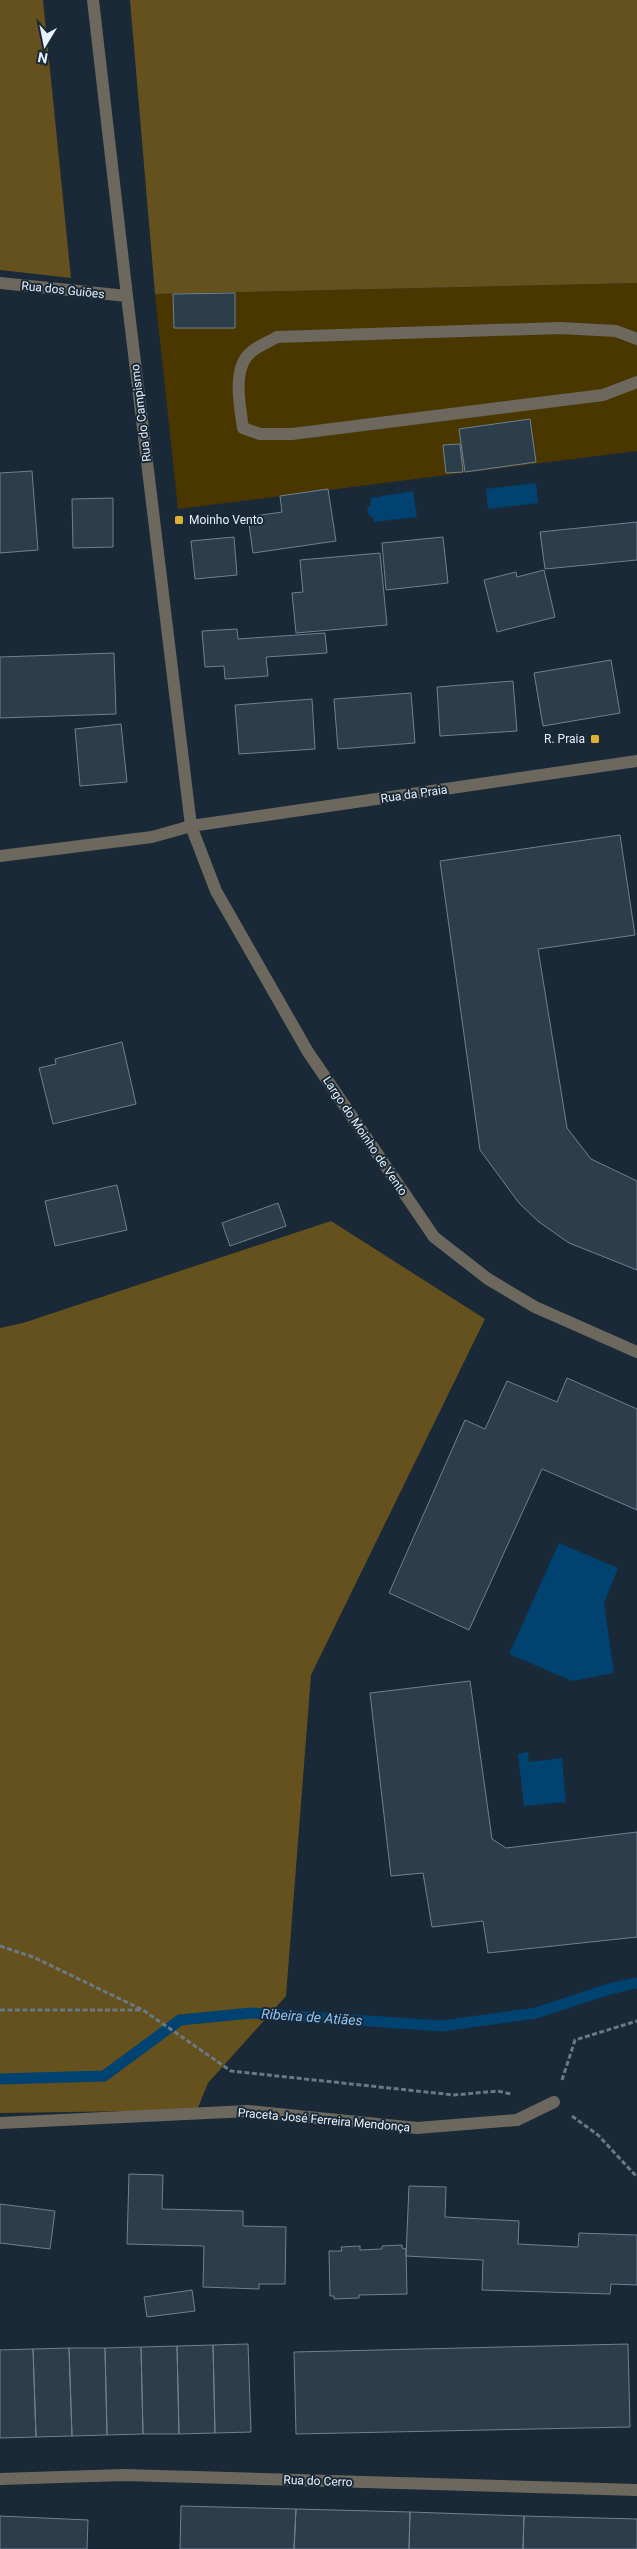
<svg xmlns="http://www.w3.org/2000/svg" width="637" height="2549" viewBox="0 0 637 2549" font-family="Roboto,sans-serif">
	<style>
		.green { fill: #4a3700 }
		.forest { fill: #65511d }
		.water { fill: #004371 }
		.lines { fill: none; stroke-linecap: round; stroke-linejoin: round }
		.stream { stroke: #004371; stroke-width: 11 }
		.building { fill: #2c3d4b; stroke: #6f8192 }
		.path { stroke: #6b7885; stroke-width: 3; stroke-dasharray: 5 2.5; stroke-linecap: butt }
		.minor { stroke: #6c685e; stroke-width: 12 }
		.poi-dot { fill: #deb133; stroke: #192937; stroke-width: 2 }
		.labels { text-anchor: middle; stroke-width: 4; stroke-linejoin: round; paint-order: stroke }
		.street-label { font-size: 12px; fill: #e8f2fc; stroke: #192937 }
		.poi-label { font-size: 12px; fill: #e8f2fc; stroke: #192937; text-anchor: start }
		.water-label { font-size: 14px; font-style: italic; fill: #8ec5f8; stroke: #192937 }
	</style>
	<rect width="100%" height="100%" fill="#192937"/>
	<path class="green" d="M637,283V451L178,509L155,294Z"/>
	<path class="forest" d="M0,0H43L71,278L0,270Z
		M130,0H637V283L155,294Z
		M331,1221L485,1319L311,1675L286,1996L208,2083L197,2110L0,2113V1328L23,1323Z"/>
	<path class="water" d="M536,483L538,503L488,509L486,489Z
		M413,491L417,517L374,522L373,517L369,516L367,508L371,505L370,498Z
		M559,1543L618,1568L604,1603L614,1673L572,1681L509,1654Z
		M528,1752L529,1762L562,1758L566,1802L524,1806L518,1754Z"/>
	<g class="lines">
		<path class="stream" d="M0,2079L104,2076L180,2020L251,2013L442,2026L536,2013L609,1989L637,1983"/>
	</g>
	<path class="building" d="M235,293V328H174L173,294Z
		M530,419L536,462L465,472L459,429Z
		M460,444L463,472L446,473L443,445Z
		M32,471L38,550L0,553V473Z
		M328,489L336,541L253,553L248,517L282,512L280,496Z
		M113,498V547L73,548L72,499Z
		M637,522V560L545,569L540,532Z
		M234,537L237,575L195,579L191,541Z
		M443,537L448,583L386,590L382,543Z
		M380,553L387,625L296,633L292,593L303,592L300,560Z
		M544,570L555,617L497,632L484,580L516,572L517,577Z
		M237,629L238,639L325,633L327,653L266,657L268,676L225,679L224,666L205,667L202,631Z
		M114,653L116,714L0,718V657Z
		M611,660L620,713L543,726L534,673Z
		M513,681L517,731L440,736L437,687Z
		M411,693L415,743L338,749L334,699Z
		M312,699L315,749L239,754L235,705Z
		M121,724L127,782L80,786L75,729Z
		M620,835L635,935L538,949L567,1128L591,1159L637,1181V1270L569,1243L539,1222L519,1203L480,1150L440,861Z
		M122,1042L136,1104L53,1124L39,1068L56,1064L55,1059Z
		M117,1185L127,1230L55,1246L45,1201Z
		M278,1203L286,1226L230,1246L222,1223Z
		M567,1378L637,1409V1510L542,1469L469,1630L389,1593L465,1420L485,1429L507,1381L557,1402Z
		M470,1681L492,1839L506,1848L637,1832V1937L488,1953L483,1921L432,1927L423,1873L391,1876L370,1693Z
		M129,2174L163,2175L162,2209L243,2211V2226L286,2227L285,2284H259V2289L203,2287L204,2246L127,2244Z
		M409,2186L446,2187L445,2217L519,2221L518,2244L578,2247L579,2233L637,2235V2285L611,2284L610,2294L482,2290L483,2260L406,2256Z
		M0,2204L55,2211L50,2249L0,2243Z
		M402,2245V2248L406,2249L407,2294L359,2295V2298L334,2299V2296H330L329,2251H342L341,2247L360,2246V2250L382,2249V2246Z
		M192,2290L195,2311L147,2317L144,2297Z
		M248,2344L251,2432L215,2433L213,2345Z
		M628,2344L630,2427L296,2434L294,2352Z
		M213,2345L215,2433L179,2434L177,2346Z
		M177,2346L179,2434H143L141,2347Z
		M141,2347L143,2434L107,2435L105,2348Z
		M69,2348L72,2436L36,2437L33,2349Z
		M69,2348H105L107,2435L72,2436Z
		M33,2349L36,2437L0,2438V2350Z
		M181,2506L296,2509L294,2549H180Z
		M296,2509L410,2512L409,2549H294Z
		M410,2512L524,2516L523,2549H409Z
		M0,2516L88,2520L87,2549H0Z
		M524,2516L637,2519V2549H523Z"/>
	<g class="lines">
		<path class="path" d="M0,1946L33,1957L143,2010L231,2071L454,2095L498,2091L511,2094
			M0,2010H142
			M562,2080L575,2040L637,2021
			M572,2116L598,2135L637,2177"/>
		<path class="minor" d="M93,0L127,296L191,826L216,891L308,1052L434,1237L488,1279L535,1307L637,1352
			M0,283L127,296
			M637,339L616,331L560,328L277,337C269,342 257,346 250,353C232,369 240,407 243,428L260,434H292L603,395L637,382
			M0,856L152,837L191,826L637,761
			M0,2123L248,2111L417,2128L517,2120L554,2102
			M0,2479L124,2475L637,2490"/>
	</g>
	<g class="poi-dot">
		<rect x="174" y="515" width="10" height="10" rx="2.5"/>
		<rect x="590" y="734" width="10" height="10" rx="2.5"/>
	</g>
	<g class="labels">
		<g class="street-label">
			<text transform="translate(63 290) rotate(6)" y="4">Rua dos Guiões</text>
			<text transform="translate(141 413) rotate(-97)" y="4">Rua do Campismo</text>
			<text transform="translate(414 794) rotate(-8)" y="4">Rua da Praia</text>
			<text transform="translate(365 1136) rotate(56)" y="4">Largo do Moinho de Vento</text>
			<text transform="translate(324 2120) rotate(5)" y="4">Praceta José Ferreira Mendonça</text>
			<text transform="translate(318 2481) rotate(2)" y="4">Rua do Cerro</text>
		</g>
		<g class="poi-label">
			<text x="189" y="524">Moinho Vento</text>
			<text x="585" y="743" text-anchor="end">R. Praia</text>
		</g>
		<g class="water-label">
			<text transform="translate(312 2017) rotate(4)" y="5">Ribeira de Atiães</text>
		</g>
	</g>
	<g transform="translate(45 45) rotate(190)" stroke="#192937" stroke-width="4" paint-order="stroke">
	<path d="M0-4L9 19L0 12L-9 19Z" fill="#e8f2fc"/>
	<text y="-8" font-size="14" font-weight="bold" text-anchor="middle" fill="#e8f2fc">N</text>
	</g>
</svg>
